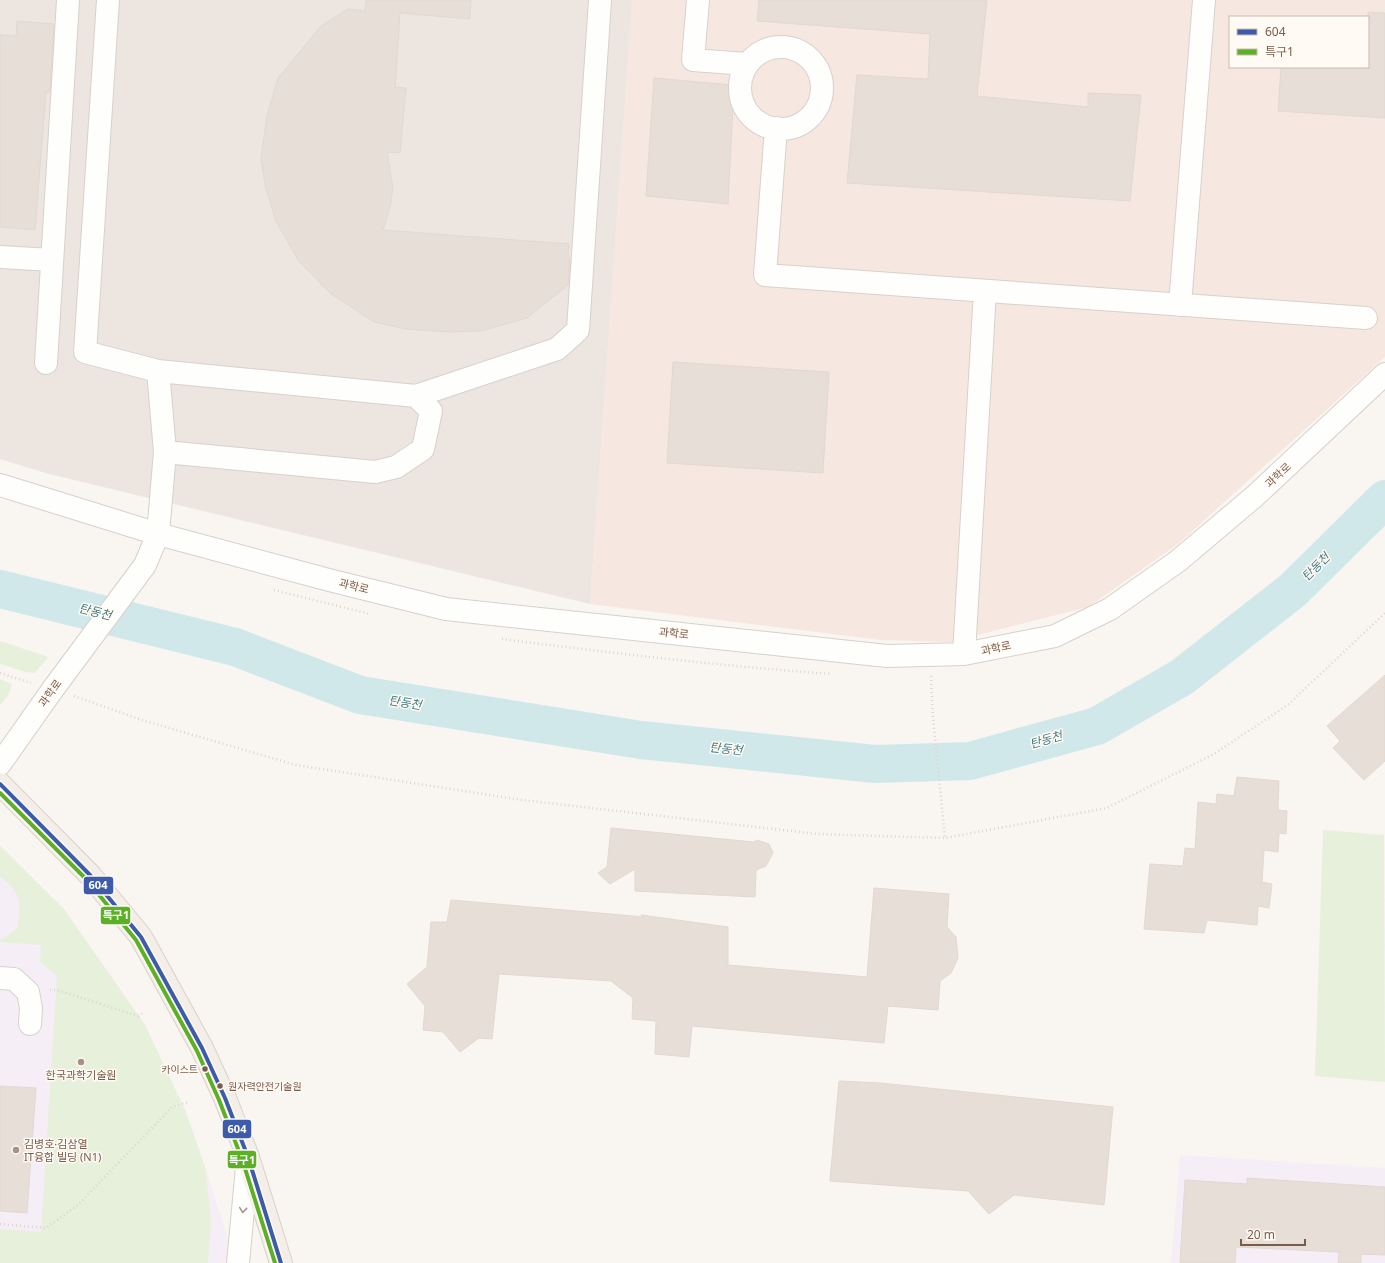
<svg xmlns="http://www.w3.org/2000/svg" width="1385" height="1263" viewBox="0 0 1385 1263" font-family="'Noto Sans','Noto Sans KR',sans-serif">
	<style>
		.commercial { fill: #f6e8e1; fill-rule: evenodd }
		.industrial { fill: #ede5e0 }
		.education { fill: #f6eef6 }
		.green { fill: #e7f0db }
		.lines { fill: none; stroke-linecap: round; stroke-linejoin: round }
		.river { stroke: #d0e8ea; stroke-width: 38 }
		.building { fill: #e6ded7; stroke: #e2d8d2 }
		.minor-casing { stroke: #d7d1cb; stroke-width: 24 }
		.major-casing { stroke: #dad1cc; stroke-width: 24 }
		.path { stroke: #dcd5d0; stroke-width: 2.5; stroke-dasharray: 1 3; stroke-linecap: butt }
		.minor { stroke: #fefefd; stroke-width: 22 }
		.major { stroke: #f3eee8; stroke-width: 22 }
		.bus-1-casing { stroke: #fffaf3; stroke-width: 7 }
		.bus-2-casing { stroke: #fffaf3; stroke-width: 7 }
		.bus-1 { stroke: #3d5bab; stroke-width: 4 }
		.bus-2 { stroke: #5bb025; stroke-width: 4 }
		.oneway { stroke: #a8958b }
		.poi-dot { fill: #a69286; stroke: #fffaf3; stroke-width: 1.5 }
		.bus-dot { fill: #7a5c4d; stroke: #fffaf3; stroke-width: 1.5 }
		.labels { text-anchor: middle; stroke-width: 3; stroke-linejoin: round; paint-order: stroke }
		.bus-label { font-size: 10px; fill: #7a5c4d; stroke: #fffaf3; text-anchor: end }
		.street-label { font-size: 11px; fill: #7a5c4d; stroke: #fffaf3 }
		.poi-label { font-size: 11px; fill: #7a5c4d; stroke: #fffaf3 }
		.water-label { font-size: 12px; font-style: italic; fill: #437c86; stroke: #fffaf3 }
		.line-badge { stroke: #fffaf3; stroke-width: 1.5 }
		.badge-label { font-size: 11px; text-anchor: middle; font-weight: bold; fill: #fff }
	</style>
	<rect width="100%" height="100%" fill="#f9f5f0"/>
	<path class="commercial" d="M632,0H1385V357L1178,544L1088,607L950,642L881,640L590,604ZM1230,17H1368V67H1230Z"/>
	<path class="industrial" d="M0,0H632L590,604L49,474L0,459Z"/>
	<path class="education" d="M0,846L64,909L145,1025L185,1110L206,1170L236,1263H0Z
		M1180,1155L1385,1168V1263H1171Z"/>
	<path class="green" d="M0,641L48,657L35,673L26,672L0,664Z
		M0,679L12,684L8,696L0,705Z
		M1323,830L1384,835L1385,1082L1315,1076Z
		M0,846L64,909L145,1025L185,1110L206,1170L211,1223L208,1263H0V1229L41,1232L57,976L40,962L41,945L0,942V940L18,928C20,898 23,897 0,876Z"/>
	<g class="lines">
		<path class="river" d="M0,589L235,647L360,695L641,740L875,764L970,761L1097,726L1182,677L1293,590L1385,499"/>
	</g>
	<path class="building" d="M366,0H471L470,19L400,13L395,87L406,88L400,153L387,152L393,188L390,207L383,230L569,244L568,257L570,259L568,285L527,318L481,331L448,332L406,329L374,322L330,293L298,260L276,221L265,185L261,158L267,116L278,78L321,26L348,9L365,11Z
		M759,0H987L977,96L1088,107V93L1141,95L1130,201L847,183L857,75L928,79L930,34L757,21Z
		M1368,12L1385,13V118L1278,111L1281,67H1368Z
		M17,21L54,24L50,92H46L35,230L0,227V35L16,36Z
		M654,78L734,85L728,204L646,196Z
		M673,362L829,372L823,473L667,463Z
		M1385,675V761L1364,780L1333,748L1340,741L1327,726Z
		M1237,777L1279,781L1278,810L1287,811L1286,834L1279,833L1278,852L1264,850L1262,882L1272,884L1269,908L1258,906L1257,925L1207,920L1204,933L1144,929L1150,864L1183,866L1185,848L1195,849L1198,802L1216,804L1217,794L1234,796Z
		M611,828L754,842L757,840L769,844L773,853L766,866L756,870L755,897L635,891V869L610,884L598,873L607,867Z
		M874,888L949,894L947,927L956,937L958,958L951,973L940,981L938,1010L888,1006L884,1043L692,1026L689,1057L655,1054L656,1021L632,1019L633,998L611,981L499,974L492,1039L479,1038L460,1052L443,1032L423,1030L425,1006L407,984L427,967L431,922H447L451,900L644,917L641,915L728,927V965L867,977Z
		M839,1081L880,1083L1113,1107L1104,1205L1014,1195L989,1214L968,1191L830,1181Z
		M0,1086L36,1088L27,1213L0,1211Z
		M1247,1178L1385,1187V1255L1361,1254V1263H1338L1339,1252L1236,1247L1235,1263H1180L1185,1180L1247,1184Z"/>
	<g class="lines">
		<defs>
			<path id="minor" d="M108,0L85,352L158,371L416,396L557,349L578,330L600,0
				M698,0L693,60L747,64
				M740 88a41 41 0 1 1 82 0a41 41 0 1 1-82 0Z
				M776,128L765,275L1366,318
				M0,257L52,260
				M1180,305L1204,0
				M46,363L68,0
				M165,452L375,472L396,467L423,449L431,411L416,396
				M0,485L158,534L329,580L446,609L887,656L964,654L1055,636L1110,609L1178,561L1255,496L1385,374
				M964,654L985,291
				M0,764L53,689L145,565L158,534L165,452L158,371
				M0,978L14,979L28,992L31,1008L30,1024
				M238,1263L248,1157"/>
			<path id="major" d="M0,784L90,875L141,937L202,1048L225,1098L248,1157L281,1263"/>
		</defs>
		<use href="#minor" class="minor-casing"/>
		<use href="#major" class="major-casing"/>
		<path class="path" d="M274,590L370,614
			M502,639C612,653 721,666 831,674
			M0,673L31,683
			M931,676L933,718L945,838
			M74,696L142,720L296,765L522,800L817,834L945,838L1107,808L1214,754L1289,704L1385,613
			M50,990H57L138,1016L145,1012
			M0,1224L46,1228L78,1205L172,1107L188,1102"/>
		<use href="#minor" class="minor"/>
		<use href="#major" class="major"/>
		<defs>
			<path id="bus-1" d="M0,784L90,875L141,937L202,1048L225,1098L248,1157L281,1263"/>
			<path id="bus-2" d="M0,793L86,879L136,940L197,1051L219,1100L242,1159L275,1263"/>
		</defs>
		<use href="#bus-1" class="bus-1-casing"/>
		<use href="#bus-2" class="bus-2-casing"/>
		<use href="#bus-1" class="bus-1"/>
		<use href="#bus-2" class="bus-2"/>
	</g>
	<defs><path id="oneway-chevron" d="M-2-3.5L2.5 0L-2 3.5" fill="none" stroke-width="1.6" stroke-linecap="round" stroke-linejoin="round"/></defs>
	<use class="oneway" href="#oneway-chevron" transform="translate(243 1210) rotate(96)"/>
	<g class="poi-dot">
		<circle cx="81" cy="1062" r="4"/>
		<circle cx="16" cy="1150" r="4"/>
	</g>
	<g class="bus-dot">
		<circle cx="205" cy="1069" r="3.5"/>
		<circle cx="220" cy="1086" r="3.5"/>
	</g>
	<g class="labels">
		<g class="bus-label">
			<text x="198" y="1073">카이스트</text>
			<text x="228" y="1090" text-anchor="start">원자력안전기술원</text>
		</g>
		<g class="street-label">
			<text transform="translate(1278 475) rotate(-43)" y="4">과학로</text>
			<text transform="translate(354 586) rotate(14)" y="4">과학로</text>
			<text transform="translate(674 633) rotate(6)" y="4">과학로</text>
			<text transform="translate(996 648) rotate(-12)" y="4">과학로</text>
			<text transform="translate(50 693) rotate(-54)" y="4">과학로</text>
		</g>
		<g class="poi-label">
			<text x="81" y="1079">한국과학기술원</text>
			<text x="24" y="1148" text-anchor="start">김병호·김삼열<tspan x="24" dy="13">IT융합 빌딩 (N1)</tspan></text>
		</g>
		<g class="water-label">
			<text transform="translate(1316 567) rotate(-45)" y="4">탄동천</text>
			<text transform="translate(95 612) rotate(14)" y="4">탄동천</text>
			<text transform="translate(405 703) rotate(9)" y="4">탄동천</text>
			<text transform="translate(1046 740) rotate(-16)" y="4">탄동천</text>
			<text transform="translate(726 749) rotate(6)" y="4">탄동천</text>
		</g>
	</g>
	<g class="line-badge">
		<rect x="83" y="876" width="31" height="19" rx="4" fill="#3d5bab"/>
		<rect x="100" y="906" width="31" height="19" rx="4" fill="#5bb025"/>
		<rect x="222" y="1119" width="30" height="20" rx="4" fill="#3d5bab"/>
		<rect x="227" y="1150" width="30" height="19" rx="4" fill="#5bb025"/>
	</g>
	<g class="badge-label">
		<text x="98" y="889">604</text>
		<text x="116" y="919">특구1</text>
		<text x="237" y="1133">604</text>
		<text x="242" y="1164">특구1</text>
	</g>
	<rect x="1229" y="16" width="140" height="52" fill="#fffaf3" stroke="#cabbb1"/>
	<rect x="1237" y="29" width="20" height="6" fill="#3d5bab" stroke="#cabbb1"/>
	<text x="1265" y="36" font-size="12" fill="#7a5c4d">604</text>
	<rect x="1237" y="49" width="20" height="6" fill="#5bb025" stroke="#cabbb1"/>
	<text x="1265" y="56" font-size="12" fill="#7a5c4d">특구1</text>
	<path d="M1241 1239v6h64v-6" fill="none" stroke="#7a5c4d" stroke-width="2"/>
	<text x="1247" y="1239" font-size="12" fill="#7a5c4d" stroke="#fffaf3" stroke-width="3" paint-order="stroke">20 m</text>
</svg>
